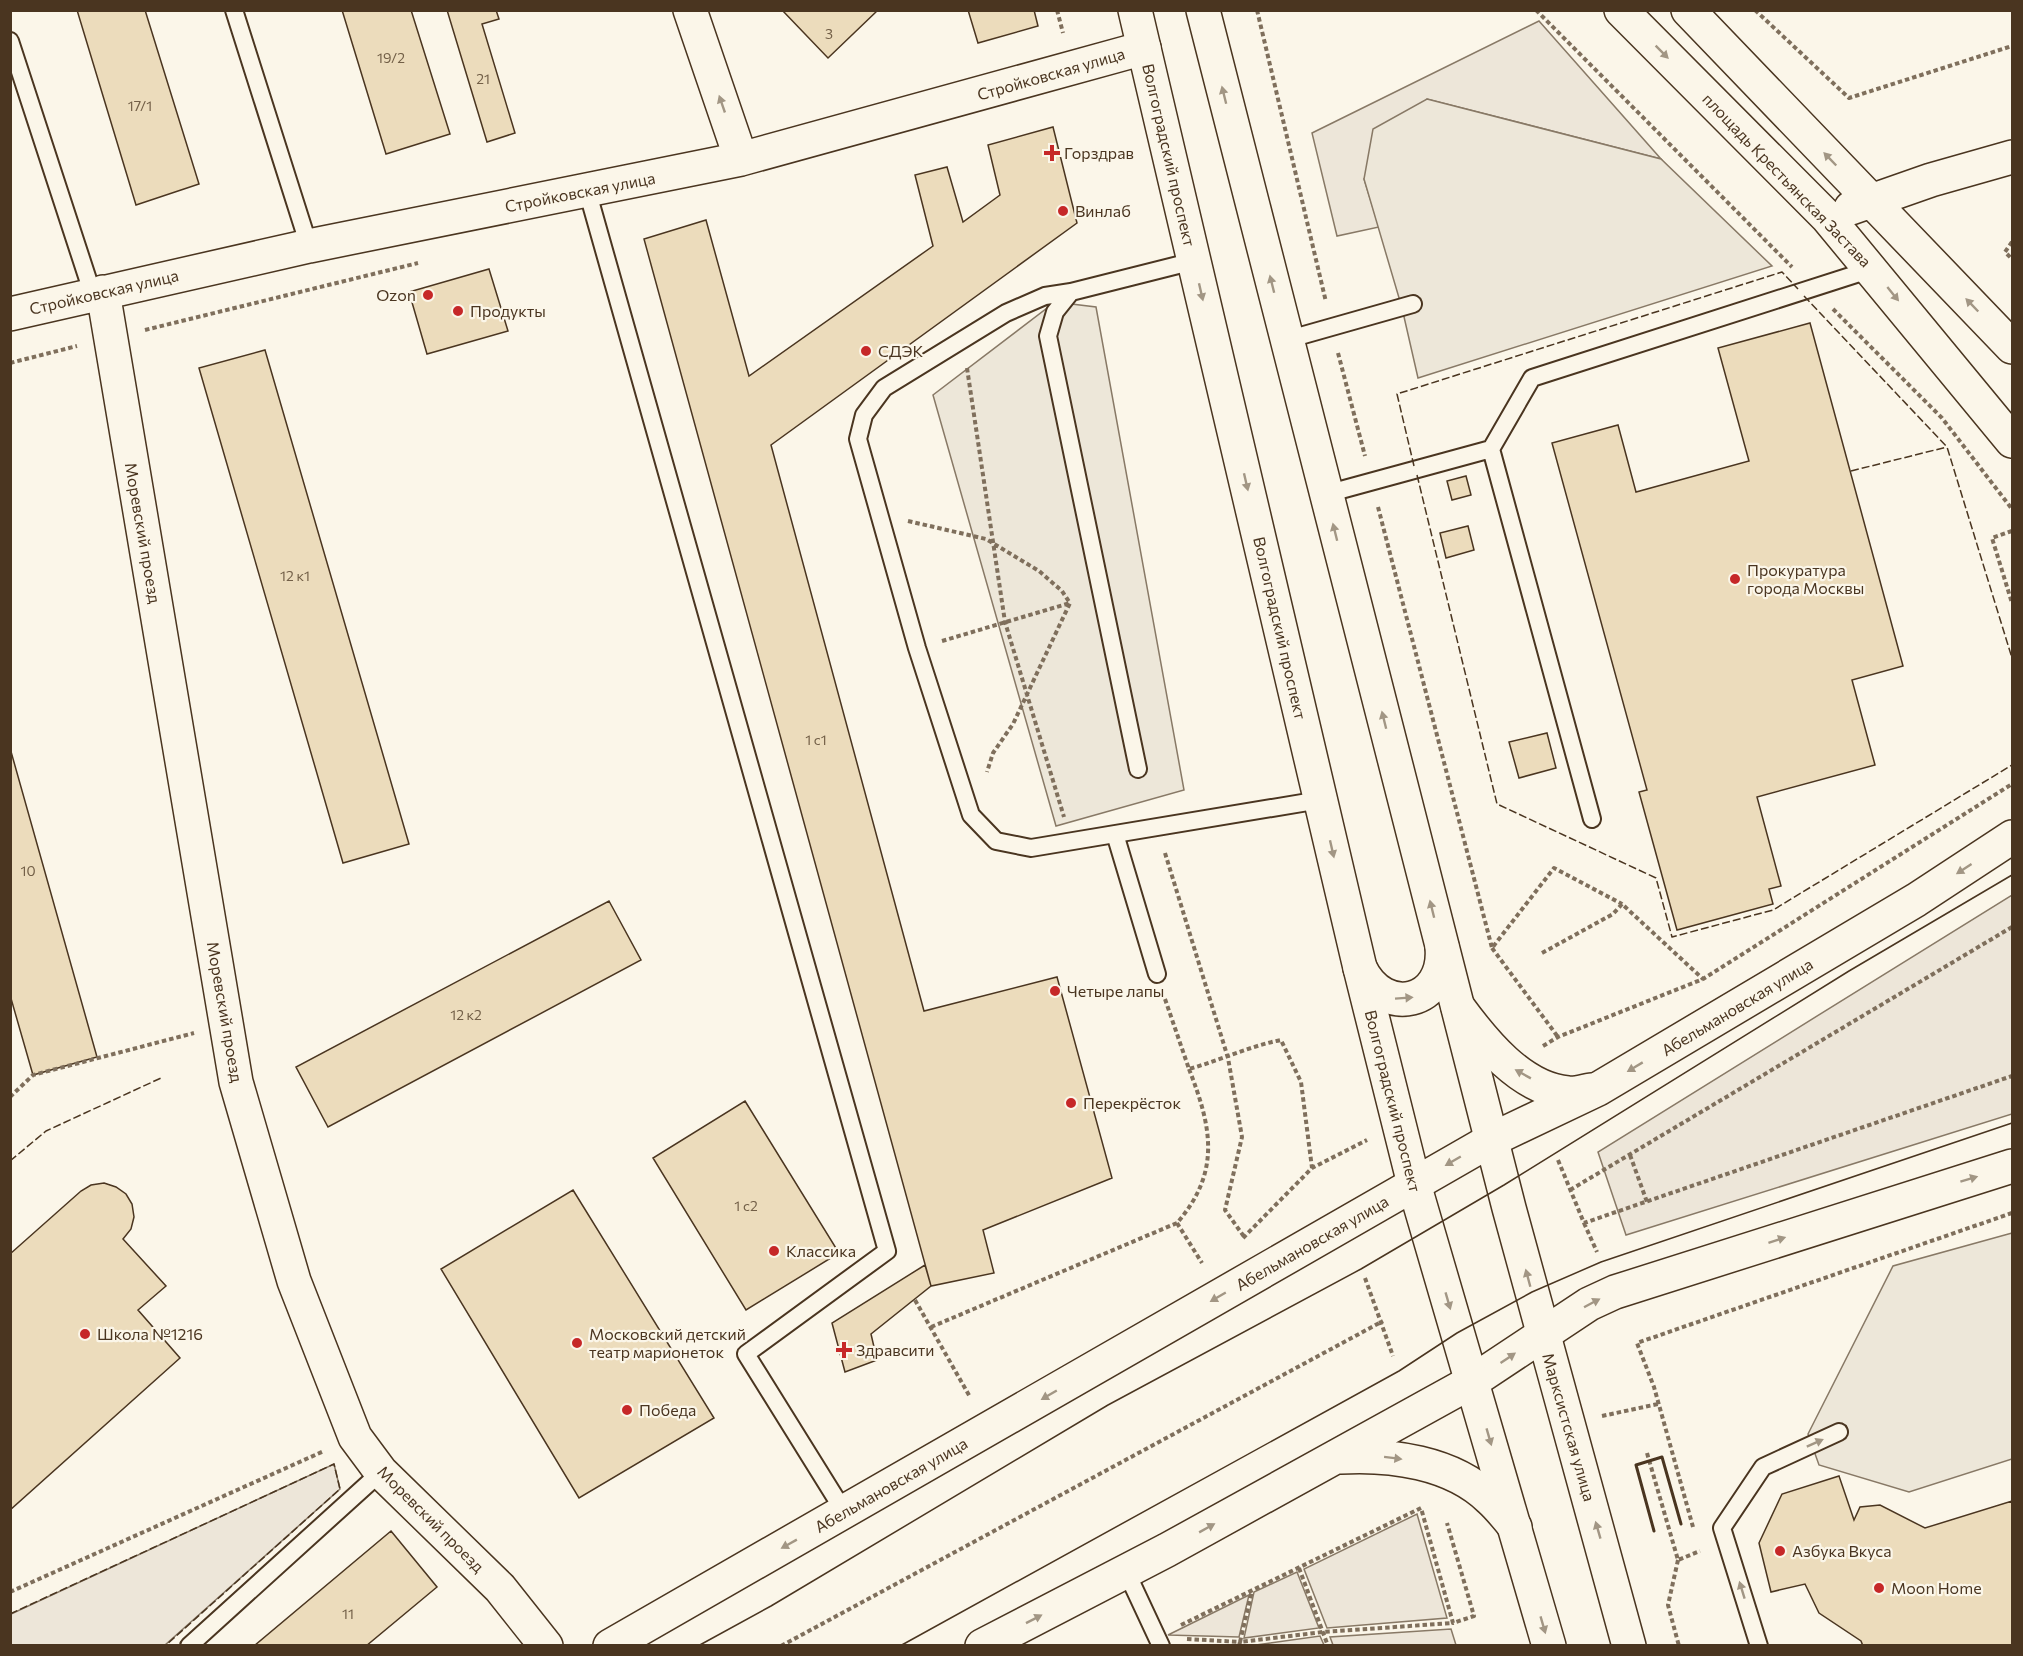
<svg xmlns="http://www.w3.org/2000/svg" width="2023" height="1656" viewBox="0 0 2023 1656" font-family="Commissioner,sans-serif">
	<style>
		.green { fill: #ede6d9; stroke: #887966; stroke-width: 1.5 }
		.parking { fill: #ede7d9; stroke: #887966; stroke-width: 1.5 }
		.building { fill: #ecdcbc; stroke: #4a3520; stroke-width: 1.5 }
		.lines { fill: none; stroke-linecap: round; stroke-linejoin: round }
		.service-casing { stroke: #4a3520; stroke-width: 20 }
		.minor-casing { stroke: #4a3520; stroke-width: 36 }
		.secondary-casing { stroke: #4a3520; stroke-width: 36 }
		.primary-casing { stroke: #4a3520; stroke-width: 36 }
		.path { stroke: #7f6f5c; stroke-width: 4; stroke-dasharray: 4.5 3; stroke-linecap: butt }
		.service { stroke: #fbf6e9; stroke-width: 16 }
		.minor { stroke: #fbf6e9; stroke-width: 33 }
		.secondary { stroke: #fbf6e9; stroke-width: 33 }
		.primary { stroke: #fbf6e9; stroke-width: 33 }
		.tram { stroke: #4a3520; stroke-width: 1.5 }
		.fence { stroke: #4a3520; stroke-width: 1.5; stroke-dasharray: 8 3; stroke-linecap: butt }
		.wall { stroke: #4a3520; stroke-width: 3 }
		.oneway { fill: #a29684 }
		.poi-dot { fill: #c62828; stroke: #fbf6e9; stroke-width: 2 }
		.labels { text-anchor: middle; stroke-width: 4.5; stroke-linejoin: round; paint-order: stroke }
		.number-label { font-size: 14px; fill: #725f47 }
		.street-label { font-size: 16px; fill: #4a3520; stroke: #fbf6e9 }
		.poi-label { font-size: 16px; fill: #4a3520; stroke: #fbf6e9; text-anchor: start }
	</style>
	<rect width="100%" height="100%" fill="#fbf6e9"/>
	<path class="green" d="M1539,21L1661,159L1427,99L1364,179L1379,227L1337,236L1312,133Z
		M2012,895V1114L1626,1235L1598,1152Z
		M334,1464L340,1489L165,1645H11V1614Z
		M1417,1514L1447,1618L1327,1628L1304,1569Z
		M1297,1572L1319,1628L1244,1638L1254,1592Z
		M1249,1595L1239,1637L1168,1635Z
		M1451,1629L1456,1645H1333L1330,1637Z
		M1320,1636L1324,1645H1256Z"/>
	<path class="parking" d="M1427,99L1661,159L1772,266L1418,378L1402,308L1364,179L1373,129Z
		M1055,302L1096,307L1184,790L1056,826L933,395Z
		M2012,1233V1459L1909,1492L1819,1465L1808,1434L1893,1266Z"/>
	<path class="building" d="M77,10H145L199,184L136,205Z
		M342,10H411L450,134L386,154Z
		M447,10H496L499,19L482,24L515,133L487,142Z
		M782,10H878L828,58Z
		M968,10H1034L1038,26L978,43Z
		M1053,127L1077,223L771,445L924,1011L1057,977L1112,1178L983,1230L994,1273L931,1286L644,239L706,220L749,376L933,246L915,175L947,167L963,222L1000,195L988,145Z
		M489,269L508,331L427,354L409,292Z
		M1810,323L1903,666L1852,680L1875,765L1757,797L1781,886L1769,889L1773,904L1677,930L1639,792L1647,790L1552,443L1618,425L1636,492L1749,461L1718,348Z
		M265,350L409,844L343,863L199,368Z
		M1466,476L1471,495L1452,500L1447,481Z
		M1468,526L1474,550L1446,558L1440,533Z
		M1547,733L1556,768L1519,778L1509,742Z
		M10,748L97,1057L33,1075L10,995Z
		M609,901L641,960L328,1127L296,1067Z
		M745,1101L839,1253L746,1310L653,1158Z
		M104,1183L116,1187L126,1194L132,1204L134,1217L131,1229L123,1239L166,1286L138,1310L180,1358L10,1510V1254L81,1191L91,1185Z
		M573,1190L714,1418L579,1498L441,1269Z
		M925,1265L931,1286L871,1334L877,1360L845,1372L832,1323Z
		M1839,1476L1854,1520L1860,1507L1880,1505L1925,1528L2012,1501V1646H1863L1861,1641L1819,1613L1805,1584L1771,1592L1759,1543L1782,1494Z
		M391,1531L437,1587L366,1646H254Z"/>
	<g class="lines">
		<defs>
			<path id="service" d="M234,10L309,246
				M10,41L93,295
				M587,190L887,1251L746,1354L845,1513
				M1071,292L1045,296L1006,313L884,388L864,415L858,439L917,648L971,815L996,841L1031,848L1320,800
				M1286,340L1413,304
				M1491,449L1532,378L1872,269
				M1326,494L1491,449L1592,819
				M1138,769L1048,336L1055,312L1071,292L1194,261
				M1115,834L1157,974
				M1126,1571L1161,1646
				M189,1646L381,1472
				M1759,1646L1722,1528L1763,1467L1839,1432"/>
			<path id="minor" d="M690,10L741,159
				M103,292L236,1082L294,1281L355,1437L381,1472L500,1588L546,1646
				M10,314L309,246L741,159L1144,48"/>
			<path id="secondary" d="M1621,10L1827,217L2012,441
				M1688,10L2012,347
				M1851,208L1931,180L2012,157
				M1360,968C1384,1019 1447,1004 1442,947
				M1458,1007C1483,1041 1521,1089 1568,1093C1575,1094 1584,1091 1591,1090
				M1340,1457C1390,1454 1452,1462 1490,1499C1499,1507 1507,1517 1515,1527
				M610,1646L1493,1139L1598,1089L1916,900L2012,837
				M982,1646L1167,1550L1473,1381L1589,1304L1615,1292L2012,1166"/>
			<path id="primary" d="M1135,10L1360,968L1414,1184L1549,1646
				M1203,10L1509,1208L1629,1646"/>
		</defs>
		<use href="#service" class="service-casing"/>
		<use href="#minor" class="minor-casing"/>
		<use href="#secondary" class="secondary-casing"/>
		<use href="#primary" class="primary-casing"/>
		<path class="path" d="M1057,10L1063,33
			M1257,10L1326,302
			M1536,10L1792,267
			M1755,10L1849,98L2012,46
			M2012,242L2005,252L2012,259
			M1833,309L1942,418L2012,509
			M145,330L418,263
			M1338,353L1365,456
			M10,363L77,346
			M967,368L1005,622L1064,817
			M1378,507L1492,948L1554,868L1622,904
			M908,521L986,539L1039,571L1062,591L1070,603L1013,724L993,753L987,772
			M2012,531L1992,538L2012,603
			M942,641L1070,603
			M1165,853L1228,1058L1242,1137L1225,1210L1245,1238
			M1492,948L1558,1037
			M1542,953L1613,914L1622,904L1703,979
			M1165,999L1189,1069C1221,1060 1250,1046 1281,1040L1301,1082L1312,1168
			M1543,1046L1558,1037L1703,979L2012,784
			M10,1097L33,1075L194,1033
			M1630,1155L1647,1202
			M1558,1160L1584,1223L2012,1076
			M1570,1190L2012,927
			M1177,1223L1202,1263
			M1584,1223L1597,1252
			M1243,1238L1312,1168L1367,1140
			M1365,1278L1393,1356
			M915,1300L970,1397
			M931,1327L1177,1223C1221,1172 1212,1128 1189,1069
			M1602,1416L1658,1404
			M1647,1453L1678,1560L1700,1551
			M1693,1527L1654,1387L1637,1343L2012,1213
			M1678,1560L1668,1605L1679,1646
			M1299,1568L1328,1646
			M10,1592L324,1451
			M1181,1625L1421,1508L1453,1623L1474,1616L1447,1523
			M1187,1639L1240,1642
			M1240,1642L1252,1591
			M781,1646L1383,1321
			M1239,1646L1240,1642L1323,1632L1453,1623"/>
		<use href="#service" class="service"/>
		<use href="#minor" class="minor"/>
		<use href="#secondary" class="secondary"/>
		<use href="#primary" class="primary"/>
		<path class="tram" d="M698,1646L771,1606L1108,1405L1361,1269L1504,1185L1849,971L2012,875
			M900,1646L1399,1371L1457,1333L1532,1292L1601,1262L2012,1123"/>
		<path class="fence" d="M1804,296L1947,447L2012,658
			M1414,466L1397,394L1782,272L1798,289
			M1851,471L1947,447
			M1417,475L1497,804L1656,878L1672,937L1773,910L2012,765
			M10,1161L46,1131L161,1078
			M10,1614L334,1464L340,1489L165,1646"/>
		<path class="wall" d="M1654,1531L1636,1465L1662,1457L1681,1524"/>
	</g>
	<defs><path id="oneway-solid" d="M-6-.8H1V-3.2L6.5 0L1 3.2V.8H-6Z" transform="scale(1.5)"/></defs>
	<g class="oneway">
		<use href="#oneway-solid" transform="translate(1662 52) rotate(45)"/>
		<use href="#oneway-solid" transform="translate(1224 95) rotate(-104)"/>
		<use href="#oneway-solid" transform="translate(722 104) rotate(-109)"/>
		<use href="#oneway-solid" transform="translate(1830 159) rotate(-134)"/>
		<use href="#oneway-solid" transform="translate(1272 284) rotate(-104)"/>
		<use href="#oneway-solid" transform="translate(1201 292) rotate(77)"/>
		<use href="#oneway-solid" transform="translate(1893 294) rotate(51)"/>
		<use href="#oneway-solid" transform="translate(1972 305) rotate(-134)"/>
		<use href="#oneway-solid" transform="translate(1246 482) rotate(77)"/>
		<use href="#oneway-solid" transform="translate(1335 532) rotate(-104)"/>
		<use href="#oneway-solid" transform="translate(1384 720) rotate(-104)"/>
		<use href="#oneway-solid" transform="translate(1332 849) rotate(77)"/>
		<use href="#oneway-solid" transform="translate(1964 869) rotate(147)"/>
		<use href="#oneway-solid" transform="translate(1432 909) rotate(-104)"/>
		<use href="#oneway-solid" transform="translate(1404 998) rotate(-4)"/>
		<use href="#oneway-solid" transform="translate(1635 1067) rotate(149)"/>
		<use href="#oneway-solid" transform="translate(1523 1074) rotate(-151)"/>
		<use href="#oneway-solid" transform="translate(1453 1161) rotate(150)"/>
		<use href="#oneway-solid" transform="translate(1969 1179) rotate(-17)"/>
		<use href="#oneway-solid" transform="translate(1777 1240) rotate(-18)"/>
		<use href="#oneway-solid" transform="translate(1528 1278) rotate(-105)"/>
		<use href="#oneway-solid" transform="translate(1218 1297) rotate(150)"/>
		<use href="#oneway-solid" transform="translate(1448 1301) rotate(74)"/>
		<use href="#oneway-solid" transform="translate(1592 1303) rotate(-28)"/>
		<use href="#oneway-solid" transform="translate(1508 1358) rotate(-34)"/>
		<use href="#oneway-solid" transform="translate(1049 1395) rotate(150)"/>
		<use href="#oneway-solid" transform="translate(1489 1437) rotate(74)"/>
		<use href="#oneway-solid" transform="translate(1815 1443) rotate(-24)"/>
		<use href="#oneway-solid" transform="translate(1393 1458) rotate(7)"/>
		<use href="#oneway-solid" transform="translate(1207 1528) rotate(-29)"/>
		<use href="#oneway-solid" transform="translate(1598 1530) rotate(-106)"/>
		<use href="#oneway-solid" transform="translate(789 1544) rotate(151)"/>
		<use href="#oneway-solid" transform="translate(1742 1590) rotate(-107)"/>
		<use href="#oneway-solid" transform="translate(1034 1619) rotate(-27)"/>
		<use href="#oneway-solid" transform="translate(1543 1625) rotate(74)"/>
	</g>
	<g class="poi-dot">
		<path d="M1049 144h6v6h6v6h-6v6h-6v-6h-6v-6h6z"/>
		<circle cx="1063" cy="211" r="6"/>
		<circle cx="428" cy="295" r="6"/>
		<circle cx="458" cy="311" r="6"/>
		<circle cx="866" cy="351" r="6"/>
		<circle cx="1735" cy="579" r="6"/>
		<circle cx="1055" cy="991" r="6"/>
		<circle cx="1071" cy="1103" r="6"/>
		<circle cx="774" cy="1251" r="6"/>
		<circle cx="85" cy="1334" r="6"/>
		<circle cx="577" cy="1343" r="6"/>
		<path d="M841 1341h6v6h6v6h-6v6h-6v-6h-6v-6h6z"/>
		<circle cx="627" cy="1410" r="6"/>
		<circle cx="1780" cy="1551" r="6"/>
		<circle cx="1879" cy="1588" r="6"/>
	</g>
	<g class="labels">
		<g class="number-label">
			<text x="829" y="39">3</text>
			<text x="391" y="63">19/2</text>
			<text x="483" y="84">21</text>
			<text x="140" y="111">17/1</text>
			<text x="295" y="581">12 к1</text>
			<text x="816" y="745">1 с1</text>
			<text x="28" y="876">10</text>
			<text x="466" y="1020">12 к2</text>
			<text x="746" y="1211">1 с2</text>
			<text x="348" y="1619">11</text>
		</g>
		<g class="street-label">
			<text transform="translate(1051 74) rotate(-16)" y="6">Стройковская улица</text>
			<text transform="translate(1169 155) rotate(77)" y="6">Волгоградский проспект</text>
			<text transform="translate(1787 180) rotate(46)" y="6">площадь Крестьянская Застава</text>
			<text transform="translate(580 192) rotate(-11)" y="6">Стройковская улица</text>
			<text transform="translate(104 292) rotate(-13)" y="6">Стройковская улица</text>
			<text transform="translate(143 533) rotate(80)" y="6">Моревский проезд</text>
			<text transform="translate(1280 628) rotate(77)" y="6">Волгоградский проспект</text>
			<text transform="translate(1737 1007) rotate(-31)" y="6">Абельмановская улица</text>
			<text transform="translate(225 1012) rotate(80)" y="6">Моревский проезд</text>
			<text transform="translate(1393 1101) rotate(76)" y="6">Волгоградский проспект</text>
			<text transform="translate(1312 1243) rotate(-30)" y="6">Абельмановская улица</text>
			<text transform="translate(1569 1427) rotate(74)" y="6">Марксистская улица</text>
			<text transform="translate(891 1485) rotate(-30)" y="6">Абельмановская улица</text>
			<text transform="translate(431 1519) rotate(45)" y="6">Моревский проезд</text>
		</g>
		<g class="poi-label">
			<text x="1064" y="159">Горздрав</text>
			<text x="1075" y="217">Винлаб</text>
			<text x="416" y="301" text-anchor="end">Ozon</text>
			<text x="470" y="317">Продукты</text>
			<text x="878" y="357">СДЭК</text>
			<text x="1747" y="576">Прокуратура<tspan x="1747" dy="18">города Москвы</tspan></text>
			<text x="1067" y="997">Четыре лапы</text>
			<text x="1083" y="1109">Перекрёсток</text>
			<text x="786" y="1257">Классика</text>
			<text x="97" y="1340">Школа №1216</text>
			<text x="589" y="1340">Московский детский<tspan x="589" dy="18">театр марионеток</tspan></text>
			<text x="856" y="1356">Здравсити</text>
			<text x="639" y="1416">Победа</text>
			<text x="1792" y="1557">Азбука Вкуса</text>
			<text x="1891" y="1594">Moon Home</text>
		</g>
	</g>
	<rect width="2023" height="1656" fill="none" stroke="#4a3520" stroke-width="24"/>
</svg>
